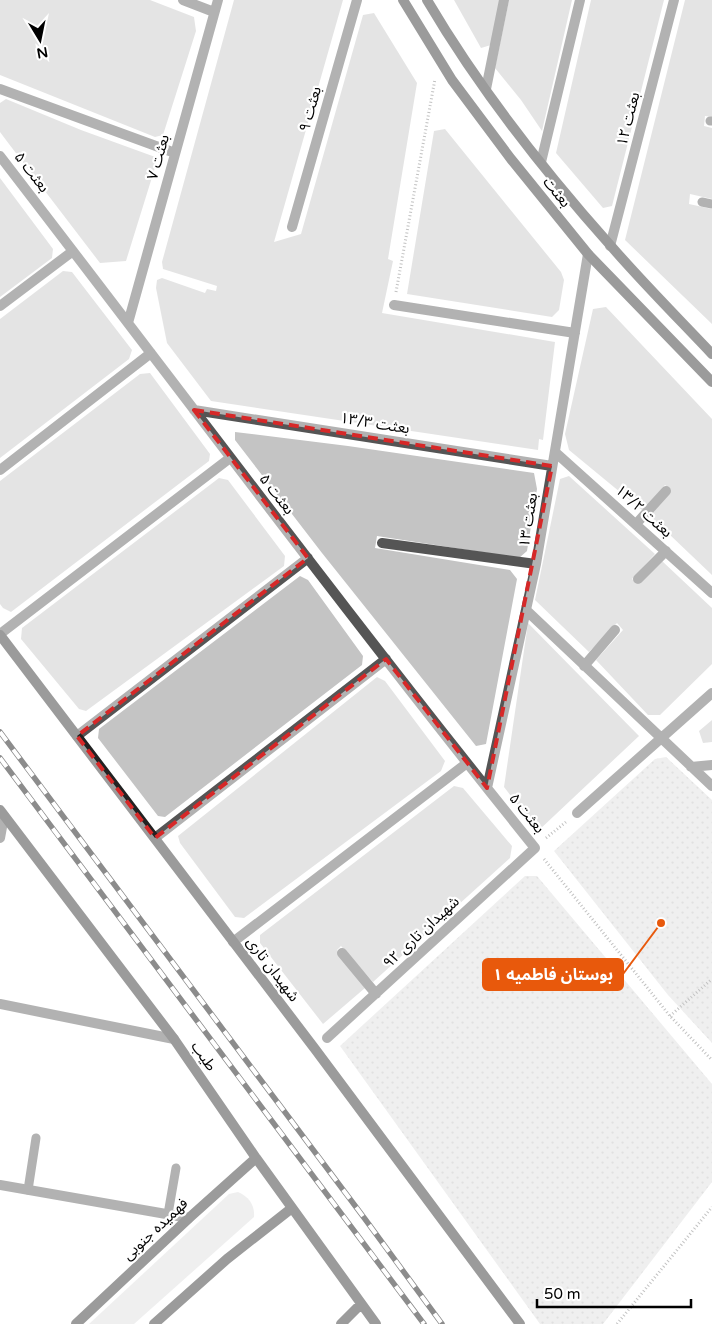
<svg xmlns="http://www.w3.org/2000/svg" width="712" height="1324" viewBox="0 0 712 1324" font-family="'Varela Round','Noto Sans Arabic',sans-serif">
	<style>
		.grass { fill: #dcdcdc }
		.park { fill: url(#park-dots) }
		.building { fill: #c4c4c4 }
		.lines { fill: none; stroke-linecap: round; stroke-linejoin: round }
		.path { stroke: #777; stroke-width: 3; stroke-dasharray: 1 2.5; stroke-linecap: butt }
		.lane { stroke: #555; stroke-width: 9 }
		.street { stroke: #555; stroke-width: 10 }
		.secondary { stroke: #222; stroke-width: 10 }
		.rail-casing { stroke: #000; stroke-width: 5.5 }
		.rail { stroke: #fff; stroke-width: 4; stroke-dasharray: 11; stroke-linecap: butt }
		.marked { fill: none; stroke: #d62828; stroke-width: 4; stroke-dasharray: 10 6; stroke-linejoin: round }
		.labels { text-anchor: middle; stroke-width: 4.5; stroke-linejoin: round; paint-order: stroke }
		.street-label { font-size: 15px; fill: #000; stroke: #fff }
		.leader { fill: none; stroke: #e8590c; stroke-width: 2 }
		.callout-dot { fill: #e8590c; stroke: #fff; stroke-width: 2 }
		.callout { fill: #e8590c; stroke: #e8590c; stroke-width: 2 }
		.callout-label { font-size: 16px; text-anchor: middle; font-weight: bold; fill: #fff }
	</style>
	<defs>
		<pattern id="park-dots" width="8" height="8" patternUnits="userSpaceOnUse" patternTransform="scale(1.25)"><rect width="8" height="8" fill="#dcdcdc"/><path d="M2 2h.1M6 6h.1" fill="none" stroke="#bbb" stroke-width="1.8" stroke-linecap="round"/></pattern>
	</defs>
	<rect width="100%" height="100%" fill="#fff"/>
	<path class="grass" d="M238,1192C249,1197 255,1205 254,1217L134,1324H89L229,1194Z"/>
	<path class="park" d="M666,757L712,800V1043L668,995L554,851L655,759Z
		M525,876H537L712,1084V1182L603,1324H540L340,1046Z"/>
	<path class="building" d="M0,0H150L194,17L196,31L163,135L155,137L0,75Z
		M234,0H343L274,242L301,234L363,15L374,13L417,83L388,259L393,261L382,313L555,342L543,440L539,439L538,450L211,401L167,343L156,288L157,280L162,278L205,293L207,289L216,291L217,286L163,269L162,262Z
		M454,0H500L491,45L481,48Z
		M509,0H572L542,131L521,100L495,68Z
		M591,0H664L612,206L603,208L556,153Z
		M685,0H712V117L705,116L704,126L712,128V199L690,194L689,204L712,209V324L625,240Z
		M6,99L81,130L158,158L126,261L100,263L9,144L0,132V103Z
		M445,129L561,272L564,280L559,310L552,317L407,294L434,131Z
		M0,178L53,249L52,258L0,297Z
		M63,271L72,272L132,350L129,359L0,458V319Z
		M606,307L712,419V575L648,514L671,490L665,485L643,511L569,450L565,434L593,309Z
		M150,373L210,454L209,461L11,612L3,608L0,604V481L140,374Z
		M235,432L348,446L534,473L537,489L527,551L519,558L377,536L375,548L510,570L517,579L486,744L476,746L322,553L235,440Z
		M569,476L655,554L632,579L638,584L662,561L712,608V664L660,715H648L596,660L623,630L617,623L589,652L535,600L560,479Z
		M219,478L228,480L285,556L284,566L86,711L79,709L21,639L22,628Z
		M300,576L308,580L363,656L362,665L165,817L158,816L98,738L99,729Z
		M528,623L639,736L538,831L504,787Z
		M377,677L385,681L445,761L441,771L244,918L235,917L180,843L178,836Z
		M712,720V742L703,743L699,731Z
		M454,786L463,788L512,846L510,858L373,982L341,946L337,950L365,988L323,1024L260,943V935Z"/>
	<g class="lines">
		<path class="path" d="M396,292L435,79
			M546,838L566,822
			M544,859L670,1016L712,1060
			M670,1016L712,979
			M617,1324L712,1207"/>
		<path class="lane" d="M710,121H712
			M702,202L712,204
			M28,1190L36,1138
			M168,1214L176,1168"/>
		<path class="street" d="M183,0L214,12
			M0,89L175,153
			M486,89L504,0
			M0,156C178,387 352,621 535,848L327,1038
			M541,162L580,0
			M292,227L357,0
			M610,246L674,0
			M394,305L575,333
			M0,306L73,251
			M128,323L218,0
			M194,410L552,466
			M555,452L712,593
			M0,470L151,353
			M636,524L666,491
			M382,543L536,564
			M638,579L666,551
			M526,610L712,786
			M0,634L230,458
			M584,666L615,630
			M77,736L308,558
			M691,767L712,765
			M487,788L536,564L588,254
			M577,813L712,693
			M0,838L4,816
			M155,838L386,659
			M233,942L467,763
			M342,953L376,994
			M0,1004L174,1039
			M0,1185L189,1218"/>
		<path class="secondary" d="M403,0L452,80L511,159L588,254L712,382
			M427,0C477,85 545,172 611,246C643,283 678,318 712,354
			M0,635L315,1049L520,1324
			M0,810L174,1039L256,1158L376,1324
			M76,1324L189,1218L256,1158
			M154,1324L227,1259L292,1208
			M341,1324L361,1304"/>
		<defs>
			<path id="rail" d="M0,732L365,1219L442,1324
				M0,758L424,1324"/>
		</defs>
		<use href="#rail" class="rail-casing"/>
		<use href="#rail" class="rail"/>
	</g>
	<path d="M0 0H712V1324H0ZM194,410L552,466L487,788L386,659L155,838L77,736L308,558Z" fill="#fff" fill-opacity=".55" fill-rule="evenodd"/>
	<path class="marked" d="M194,410L552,466L487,788L386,659L155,838L77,736L308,558Z"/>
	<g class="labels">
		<g class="street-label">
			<text transform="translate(310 109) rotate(-74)" y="5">بعثت ۹</text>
			<text transform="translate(628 119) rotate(-76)" y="5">بعثت ۱۲</text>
			<text transform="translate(158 157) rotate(-74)" y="5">بعثت ۷</text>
			<text transform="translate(32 172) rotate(52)" y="5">بعثت ۵</text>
			<text transform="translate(557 192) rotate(51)" y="5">بعثت</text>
			<text transform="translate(375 423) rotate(9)" y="5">بعثت ۱۳/۳</text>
			<text transform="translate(277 494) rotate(52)" y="5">بعثت ۵</text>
			<text transform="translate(644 511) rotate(42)" y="5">بعثت ۱۳/۲</text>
			<text transform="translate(528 520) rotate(-81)" y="5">بعثت ۱۳</text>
			<text transform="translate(527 813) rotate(51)" y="5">بعثت ۵</text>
			<text transform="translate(421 932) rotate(-43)" y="5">شهیدان تاری ۹۲</text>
			<text transform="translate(273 969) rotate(53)" y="5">شهیدان تاری</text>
			<text transform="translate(204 1056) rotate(55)" y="5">طیب</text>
			<text transform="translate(155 1229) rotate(-43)" y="5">فهمیده جنوبی</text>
		</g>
	</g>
	<path class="leader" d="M661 923L623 974"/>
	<circle class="callout-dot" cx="661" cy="923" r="5"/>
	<rect class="callout" x="483" y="959" width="140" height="31" rx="5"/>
	<g class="callout-label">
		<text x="553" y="980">بوستان فاطمیه ۱</text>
	</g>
	<g transform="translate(40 40) rotate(170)" stroke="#ffffff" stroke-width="4" paint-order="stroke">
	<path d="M0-4L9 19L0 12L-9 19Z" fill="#000000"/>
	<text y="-8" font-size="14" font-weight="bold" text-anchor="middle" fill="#000000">N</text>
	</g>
	<path d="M537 1299v8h154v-8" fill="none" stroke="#000000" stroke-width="2.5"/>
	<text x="544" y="1299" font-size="15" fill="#000000" stroke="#ffffff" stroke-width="4" paint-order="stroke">50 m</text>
</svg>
